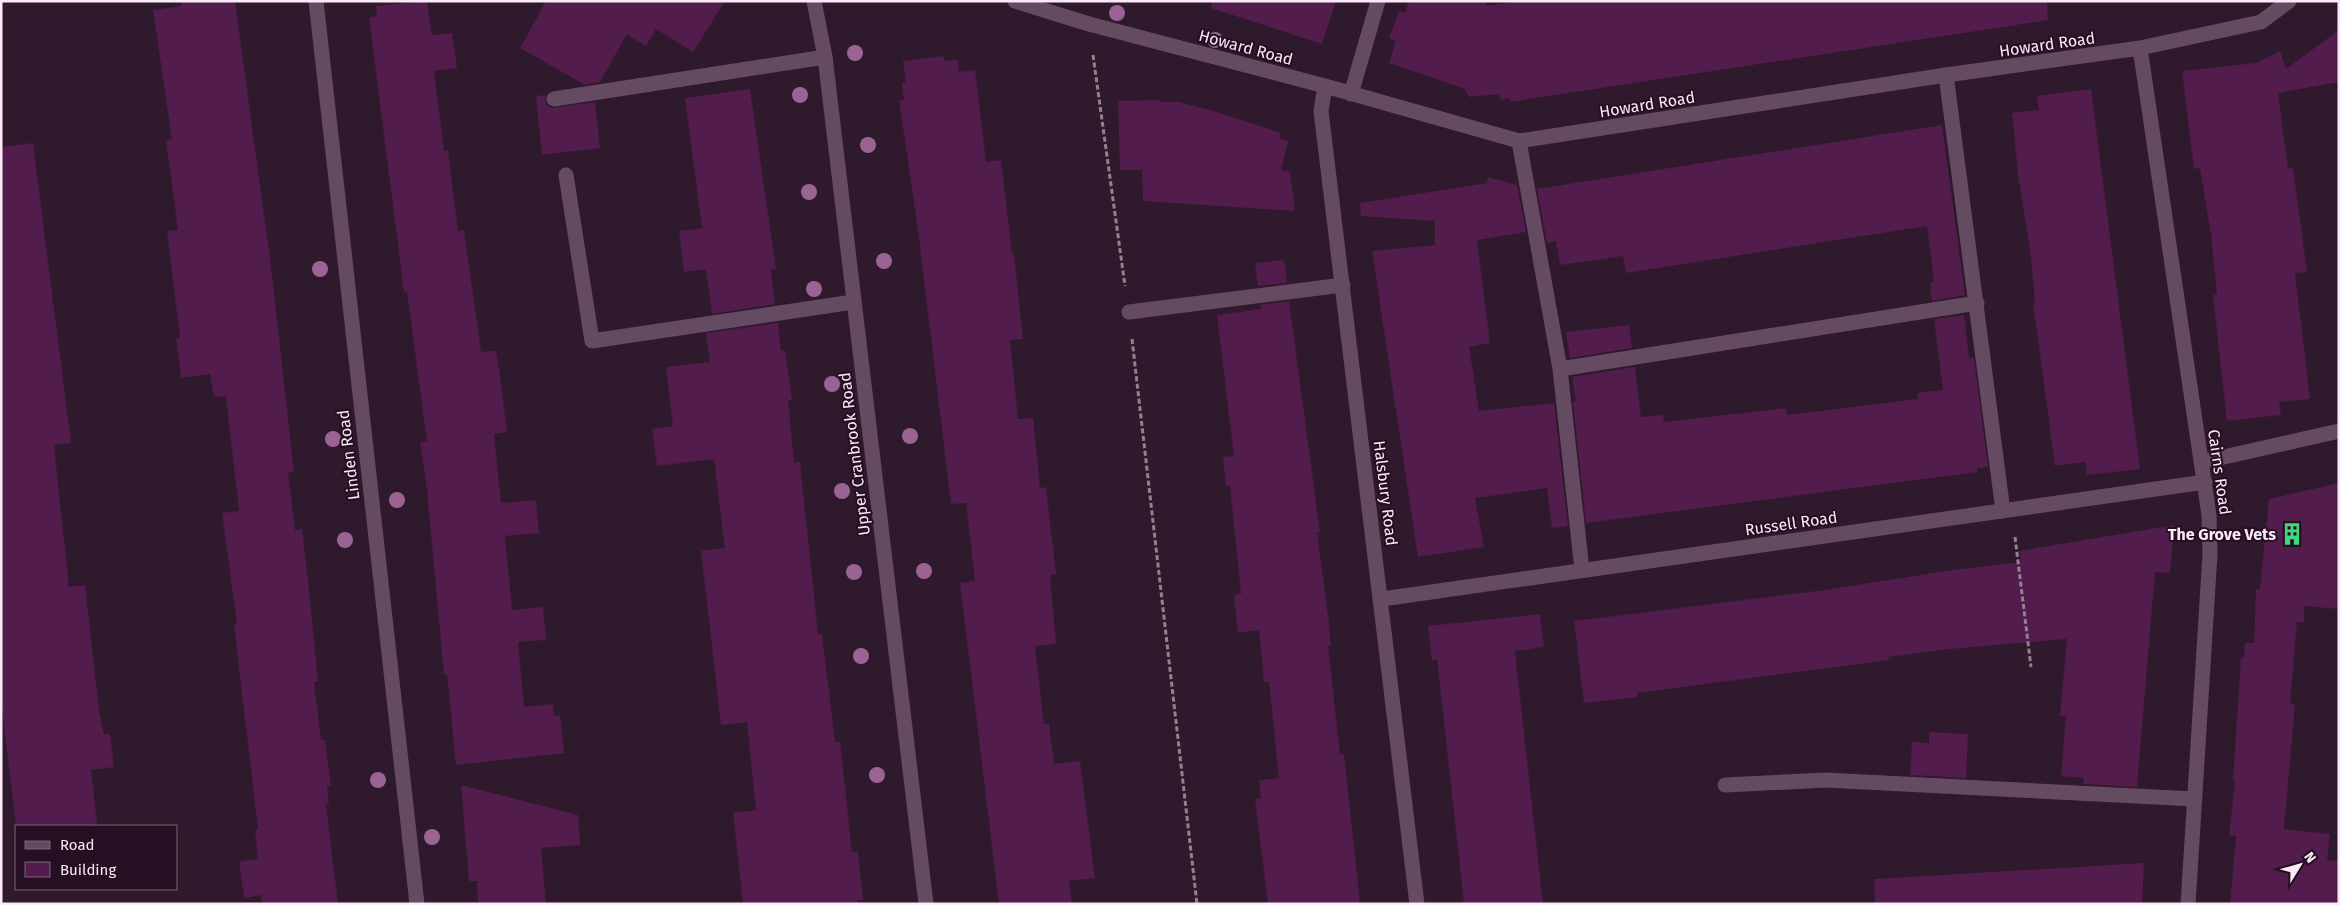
<svg xmlns="http://www.w3.org/2000/svg" width="2340" height="905" viewBox="0 0 2340 905" font-family="'Fira Sans',sans-serif">
	<style>
		.building { fill: #521c4c }
		.lines { fill: none; stroke-linecap: round; stroke-linejoin: round }
		.path { stroke: #938090; stroke-width: 3; stroke-dasharray: 5 2.5; stroke-linecap: butt }
		.lane { stroke: #654b61; stroke-width: 15 }
		.street { stroke: #654b61; stroke-width: 15 }
		.secondary { stroke: #654b61; stroke-width: 15 }
		.tree { fill: #9b6393 }
		.labels { text-anchor: middle; stroke-width: 4; stroke-linejoin: round; paint-order: stroke }
		.street-label { font-size: 16px; fill: #faeaf7; stroke: #250f22 }
		.poi-label { font-size: 16px; font-weight: bold; fill: #faeaf7; stroke: #250f22; text-anchor: end }
	</style>
	<rect width="100%" height="100%" fill="#2f192c"/>
	<path class="building" d="M181,1H235L272,274L294,472L288,473L295,530L302,529L308,579L318,681L314,682L321,740H325L331,786H327L329,804H326L338,904H262L261,895L244,898L239,862L258,859L255,830L258,829L234,625H237L222,513L239,511L226,396L214,397L210,374L181,378L176,338H180L167,231L178,230L166,140L172,139L153,10L181,6Z
		M427,1L432,35L452,33L457,68L434,71L444,151H448L458,231L464,230L481,352L496,351L500,375L507,432L494,434L501,503L536,500L539,533L505,536L512,610L543,607L546,640L518,642L524,707L553,704L554,716L560,715L564,753L456,765L447,674L444,675L427,490L420,442H427L407,292H404L369,17L377,16L376,6Z
		M546,1H725L693,52L656,29L646,46L627,34L600,82L585,85L520,48Z
		M1212,1H1336L1322,44L1211,8Z
		M1409,1H1486V6L1521,1H2047L2048,20L1510,102V98L1500,100L1499,94L1469,97L1465,89L1389,63L1396,41L1389,38L1399,11L1405,13Z
		M2339,30V82L2278,93L2288,169L2293,168L2307,272L2295,273L2310,399L2279,402L2281,415L2227,421L2213,295H2217L2211,234L2200,168L2194,169L2182,71L2256,63L2280,51L2286,69Z
		M944,56V61L957,59L959,72L975,70L986,162L1001,160L1012,254H1014L1023,339L1010,340L1018,419L1033,418L1040,488L1046,487L1056,574L1050,575L1056,644L1035,646L1044,724L1049,723L1054,764L1080,761L1095,878L1069,881L1072,904H999L960,583L975,581L966,503L951,504L919,238L899,100H904L902,83H906L903,61Z
		M750,89L776,269H771L775,304L712,314L706,269L684,272L679,231L702,228L685,98Z
		M2091,89L2140,469L2087,475L2085,462L2055,466L2033,302H2035L2031,257L2018,174L2012,113L2039,110L2037,96Z
		M545,95L546,104L551,108L595,102L600,148L542,155L536,96Z
		M1159,100V102H1179L1214,111L1281,133L1279,138L1288,141L1281,170L1290,172L1295,211L1143,201L1142,170H1120L1118,101Z
		M1942,125L1965,295L1932,301L1930,283L1934,282L1927,226L1626,273L1623,256L1560,265L1556,241L1547,243L1537,189Z
		M33,143L71,443L54,445L69,587L85,585L99,710L104,734H110L114,767L91,770L97,824L79,826H16L1,700V147Z
		M1488,177L1517,185L1526,232L1477,240L1490,343L1469,347L1479,411L1554,403L1568,526L1552,528L1547,488L1475,498L1484,547L1418,557L1372,251L1435,245V221L1361,216L1360,203L1487,183Z
		M1284,260L1287,283L1258,286L1255,263Z
		M1289,301L1320,532H1317L1329,623L1331,646H1328L1340,755L1344,754L1360,904H1268L1255,799L1261,798L1259,780L1279,778L1269,682H1264L1259,630L1238,633L1234,595L1241,594L1230,486H1226L1223,457L1234,456L1217,315L1261,309L1260,305Z
		M1964,315L1969,358H1974L1988,467L1977,468V472L1586,523L1573,402L1576,401L1572,377L1635,367L1641,417L1663,415L1664,422L1786,408L1788,415L1918,399L1917,393L1943,390L1934,319Z
		M778,323L781,351L785,350L792,400L788,401L794,463L800,462L818,634H822L835,742H840L852,852L858,851L863,900H858L859,904H743L733,813L756,810L747,722L721,725L701,551L725,548L714,459L657,466L652,429L673,426L666,367L710,362L706,333Z
		M1629,325L1632,348L1570,358L1566,332Z
		M2339,483V609L2304,606V622H2297L2290,703L2295,704L2284,829L2330,834L2327,860L2339,861V904H2230L2236,836L2229,835L2235,781H2233L2241,658H2244L2245,643H2254L2256,589H2260L2269,499Z
		M2174,525L2170,573L2155,572L2137,787L2083,784L2084,778L2061,776L2066,716H2060L2067,639L1950,649L1888,657L1889,660L1637,693V697L1584,703L1574,621L1825,590L1952,570L2021,562L2019,551Z
		M1540,614L1544,647L1515,651L1543,904H1464L1437,659L1432,660L1428,626Z
		M1929,732L1968,734L1966,778L1910,775L1912,742L1929,743Z
		M461,785L578,815L580,845L541,848L546,904H478L477,881H469Z
		M2144,863L2142,904H1875L1874,879Z"/>
	<g class="lines">
		<path class="path" d="M1093,55L1125,286
			M1132,339L1197,904
			M2015,537L2031,667"/>
		<path class="lane" d="M1946,75L2003,511
			M554,99L825,57
			M1519,141L1560,369L1582,570
			M566,175L592,341L853,302
			M1129,312L1343,285
			M1560,369L1977,303
			M1725,785L1826,780L2194,799"/>
		<path class="street" d="M814,1L825,57L926,904
			M1015,1L1089,24L1325,86L1519,141L1946,75L2140,48L2261,22L2289,1
			M2140,48L2209,515L2210,554L2188,904
			M1325,86L1321,111L1417,904
			M1351,94L1378,1
			M2202,462L2339,431
			M1382,599L2205,482"/>
		<path class="secondary" d="M316,1L417,904"/>
	</g>
	<g class="tree">
		<circle cx="1117" cy="13" r="8"/>
		<circle cx="1215" cy="40" r="8"/>
		<circle cx="855" cy="53" r="8"/>
		<circle cx="800" cy="95" r="8"/>
		<circle cx="868" cy="145" r="8"/>
		<circle cx="809" cy="192" r="8"/>
		<circle cx="884" cy="261" r="8"/>
		<circle cx="320" cy="269" r="8"/>
		<circle cx="814" cy="289" r="8"/>
		<circle cx="832" cy="384" r="8"/>
		<circle cx="910" cy="436" r="8"/>
		<circle cx="333" cy="439" r="8"/>
		<circle cx="842" cy="491" r="8"/>
		<circle cx="397" cy="500" r="8"/>
		<circle cx="345" cy="540" r="8"/>
		<circle cx="924" cy="571" r="8"/>
		<circle cx="854" cy="572" r="8"/>
		<circle cx="861" cy="656" r="8"/>
		<circle cx="877" cy="775" r="8"/>
		<circle cx="378" cy="780" r="8"/>
		<circle cx="432" cy="837" r="8"/>
	</g>
	<defs>
		<symbol id="building-bare" viewBox="-9 -9 18 18"><path d="M-4-6H4V6H1V3H-1V6H-4ZM-2.5-4.3h1.7v1.8h-1.7ZM.8-4.3h1.7v1.8H.8ZM-2.5-1h1.7V.8h-1.7ZM.8-1h1.7V.8H.8Z" fill="#42d77b" stroke="#250f22" stroke-width="2.5" paint-order="stroke"/></symbol>
	</defs>
	<g fill-rule="evenodd">
		<use href="#building-bare" x="2276" y="518" width="32" height="32"/>
	</g>
	<g class="labels">
		<g class="street-label">
			<text transform="translate(2047 44) rotate(-8)" y="6">Howard Road</text>
			<text transform="translate(1246 47) rotate(15)" y="6">Howard Road</text>
			<text transform="translate(1647 104) rotate(-9)" y="6">Howard Road</text>
			<text transform="translate(854 454) rotate(-97)" y="6">Upper Cranbrook Road</text>
			<text transform="translate(348 455) rotate(-97)" y="6">Linden Road</text>
			<text transform="translate(2220 472) rotate(82)" y="6">Cairns Road</text>
			<text transform="translate(1386 493) rotate(83)" y="6">Halsbury Road</text>
			<text transform="translate(1791 523) rotate(-8)" y="6">Russell Road</text>
		</g>
		<g class="poi-label">
			<text x="2276" y="540">The Grove Vets</text>
		</g>
	</g>
	<rect width="2340" height="905" fill="none" stroke="#faeaf7" stroke-width="5"/>
	<rect x="15" y="825" width="162" height="65" fill="#250f22" stroke="#7a6777"/>
	<rect x="25" y="841" width="25" height="8" fill="#654b61" stroke="#7a6777"/>
	<text x="60" y="850" font-size="15" fill="#faeaf7">Road</text>
	<rect x="25" y="862" width="25" height="15" fill="#521c4c" stroke="#7a6777"/>
	<text x="60" y="875" font-size="15" fill="#faeaf7">Building</text>
	<g transform="translate(2300 865) rotate(53)" stroke="#250f22" stroke-width="4" paint-order="stroke">
	<path d="M0-4L9 19L0 12L-9 19Z" fill="#faeaf7"/>
	<text y="-8" font-size="14" font-weight="bold" text-anchor="middle" fill="#faeaf7">N</text>
	</g>
</svg>
